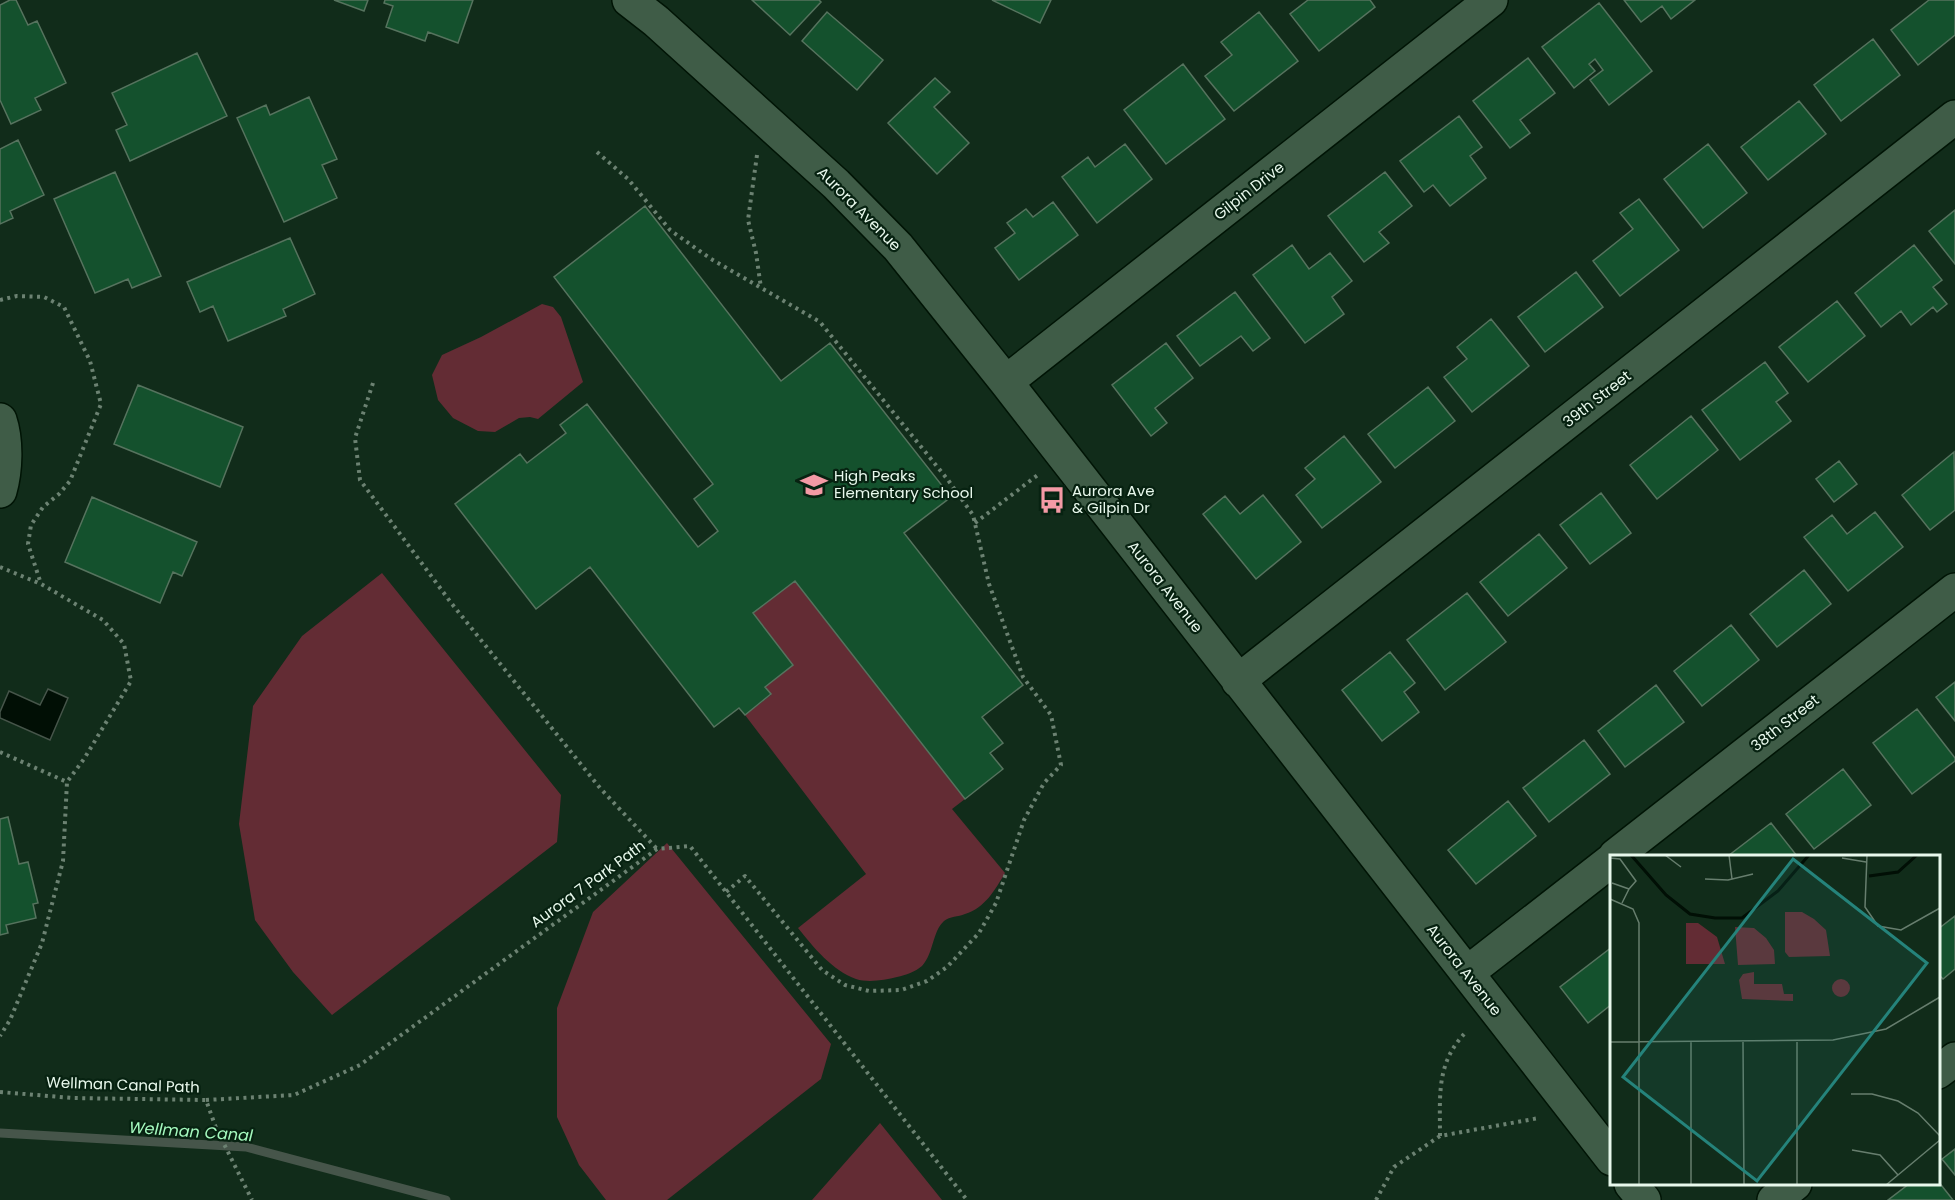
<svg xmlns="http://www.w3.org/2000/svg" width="1955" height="1200" viewBox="0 0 1955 1200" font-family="Poppins,sans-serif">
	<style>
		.green { fill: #632c34 }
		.water { fill: #010f05; stroke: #46554a; stroke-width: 1.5 }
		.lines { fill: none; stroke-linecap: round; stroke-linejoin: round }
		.stream { stroke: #46554a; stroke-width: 9 }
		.building { fill: #14512d; stroke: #56735e; stroke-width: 1.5 }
		.minor-casing { stroke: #001405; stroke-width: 36 }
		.path { stroke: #6c8272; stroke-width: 4; stroke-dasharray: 3 4.5; stroke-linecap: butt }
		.minor { stroke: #3f5c47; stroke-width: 33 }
		.labels { text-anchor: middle; stroke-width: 4.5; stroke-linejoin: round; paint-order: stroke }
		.street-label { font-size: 15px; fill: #e8f8ec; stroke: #072211 }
		.poi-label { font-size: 15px; fill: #e8f8ec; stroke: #072211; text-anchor: start }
		.water-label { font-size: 16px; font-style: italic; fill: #a5fabf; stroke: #072211 }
		.inset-river { fill: none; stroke: #010f05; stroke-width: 3 }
		.inset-road { fill: none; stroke: #677e6e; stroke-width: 1.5 }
		.view { fill: #25837b; fill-opacity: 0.15; stroke: #25837b; stroke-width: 3 }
		.inset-edge { fill: none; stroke: #e8f8ec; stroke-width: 3 }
	</style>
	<rect width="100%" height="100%" fill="#112c1a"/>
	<path class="green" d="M542,304L553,307L561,317L583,382L538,419L530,417L519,418L495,432L478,431L453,418L438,400L432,375L442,355L481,337Z
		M382,573L561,795L557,842L332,1015L293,972L255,920L239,824L253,706L302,636Z
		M795,581L965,799L952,809L1005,873C995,890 985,908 965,914C958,917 950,916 944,921C932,932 934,953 922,966C915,972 906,975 897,977C885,980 868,983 856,979C833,971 813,947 798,928L866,874L745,715L771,695L765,687L753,613Z
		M667,843L831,1044L821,1079L667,1200H606L579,1165L557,1117V1008L593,912Z
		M880,1123L942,1200H812Z"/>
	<path class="water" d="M48,689L68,698L50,740L0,718V712L9,691L40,705Z"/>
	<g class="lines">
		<path class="stream" d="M0,1133L246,1147L446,1200"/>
	</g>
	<path class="building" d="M10,0H16L28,25L37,21L66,83L35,98L41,110L11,124L0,100V5Z
		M334,0H368L364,11Z
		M385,0H473L458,43L428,32L425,41L386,27L393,6L384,3Z
		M752,0H819L821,2L790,35Z
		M992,0H1051L1040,23Z
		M1308,0H1370L1375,7L1319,51L1290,14Z
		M1624,0H1695L1671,19L1662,6L1641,22Z
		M1929,0H1955V35L1918,65L1891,30Z
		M1599,3L1652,71L1609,105L1590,80L1603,70L1595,59L1589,64L1595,71L1574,88L1542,47Z
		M827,12L883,60L857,90L802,41Z
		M1259,12L1298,61L1234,111L1205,76L1232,55L1221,42Z
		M1873,39L1900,75L1841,121L1814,85Z
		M197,53L227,116L130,161L116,130L127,125L112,93Z
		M1528,58L1555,93L1520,120L1530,133L1510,148L1473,101Z
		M1183,64L1225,119L1166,164L1124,110Z
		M935,78L950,92L934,107L969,143L937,174L888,123Z
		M309,97L337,159L322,165L337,198L284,222L237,118L266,105L270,115Z
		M1799,101L1826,134L1768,180L1741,147Z
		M1459,116L1482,147L1470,156L1486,178L1450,206L1433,185L1424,192L1400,161Z
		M18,140L44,195L10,211L13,218L0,224V149Z
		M1125,144L1152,179L1097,223L1062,177L1088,157L1095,167Z
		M1708,144L1747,193L1703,228L1664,179Z
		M115,172L161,276L132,288L128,279L95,293L54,199Z
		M1385,172L1412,206L1379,232L1389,243L1364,262L1328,216Z
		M1639,199L1679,250L1620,296L1593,261L1633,229L1620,213Z
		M1053,202L1078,235L1019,280L995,248L1015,233L1007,223L1026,209L1033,217Z
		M645,206L781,381L830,343L951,497L904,533L1023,685L982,717L1003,743L990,753L1003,769L965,799L795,581L753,613L793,665L765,687L771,694L745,715L739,708L714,727L590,567L536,609L455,504L520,454L527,463L566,433L560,425L587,404L698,547L718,531L694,499L713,484L554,277Z
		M1955,210V264L1929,231Z
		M290,238L315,294L283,309L286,316L228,341L213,306L200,312L187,282Z
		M1292,245L1309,269L1330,253L1352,281L1332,297L1344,314L1305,343L1253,275Z
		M1914,245L1942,280L1933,287L1947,304L1937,312L1933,307L1911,325L1901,311L1881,327L1855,293Z
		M1576,272L1603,307L1545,352L1518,317Z
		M1235,292L1270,338L1253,351L1241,336L1200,366L1177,336Z
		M1837,301L1865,336L1808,382L1779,347Z
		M1491,319L1529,366L1472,412L1444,377L1467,359L1457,347Z
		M1166,343L1193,378L1155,408L1167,423L1151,436L1112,385Z
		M1765,362L1788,393L1776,402L1791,421L1740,460L1702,410Z
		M138,385L243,427L220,487L114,444Z
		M1428,387L1455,421L1395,468L1368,434Z
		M1691,416L1718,450L1657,499L1630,465Z
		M1344,436L1381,482L1322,528L1296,495L1315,479L1305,468Z
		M1954,452L1955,510L1930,530L1902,495Z
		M1839,461L1857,484L1834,502L1816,479Z
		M1601,493L1631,533L1590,564L1560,525Z
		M1263,495L1301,542L1256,579L1203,514L1225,496L1240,514Z
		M92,497L197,542L182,576L173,572L160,603L65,562Z
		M1875,512L1903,547L1848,591L1804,537L1832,515L1847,534Z
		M1539,534L1567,568L1508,616L1480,582Z
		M1804,570L1831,604L1777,647L1750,614Z
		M1467,593L1506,642L1445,690L1407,640Z
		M1731,625L1759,660L1702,706L1674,671Z
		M1390,652L1415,683L1404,692L1419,712L1382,741L1342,690Z
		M1955,682V721L1936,697Z
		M1656,685L1684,722L1625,767L1598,731Z
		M1917,709L1955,758V761L1912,794L1873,743Z
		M1584,740L1610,774L1549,822L1523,788Z
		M1843,769L1871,805L1814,849L1786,814Z
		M1508,801L1536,836L1476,884L1448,850Z
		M8,817L19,864L28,862L38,903L33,904L36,918L6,925L8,933L0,935V819Z
		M1771,823L1797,856H1728Z
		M1955,916V969L1943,979L1938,974V929Z
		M1612,947V1004L1588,1023L1560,987Z
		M1955,1149V1175L1942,1159Z
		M1938,1181L1953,1200H1888L1909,1184H1938Z"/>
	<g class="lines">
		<defs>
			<path id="minor" d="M629,0L656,21L836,184L898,247L1006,382L1612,1159
				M1006,382L1491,0
				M0,420C7,441 6,470 0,491
				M1238,681L1955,117
				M1615,856L1955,590
				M1467,973L1612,860
				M1938,1072L1955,1059
				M1631,1184L1644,1200
				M1774,1200L1795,1184"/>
		</defs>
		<use href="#minor" class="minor-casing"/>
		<path class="path" d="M597,152L628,179L670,230L711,259L820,322L948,480L973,515L989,584L1023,677L1051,715L1061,765L1044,783L1024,820L996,903L979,933L947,967L927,981L901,990L869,991L845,985L822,970L745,876L726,892
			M757,155L748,220L756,253L761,288
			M0,300L17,296L44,297L64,307L90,361L101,404L70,481L59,494L43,507L31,525L28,544L41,584
			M373,383L355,438L360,480L452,604L600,788L657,849
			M975,523L1039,474
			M0,567L41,584L103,620L124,644L131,681L84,759L67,782
			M0,752L67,782L63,861L42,943L10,1020L0,1036
			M0,1092L72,1098L206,1100L216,1128L252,1200
			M206,1100L294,1095L360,1065L657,849L690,846L967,1200
			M1440,1136C1440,1094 1436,1062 1467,1031
			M1376,1200L1394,1167L1440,1136L1539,1118"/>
		<use href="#minor" class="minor"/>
	</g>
	<defs>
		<symbol id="school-bare" viewBox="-9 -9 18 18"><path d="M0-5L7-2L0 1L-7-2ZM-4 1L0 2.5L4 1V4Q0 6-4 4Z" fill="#f49aa5" stroke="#072211" stroke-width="2.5" paint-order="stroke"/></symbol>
		<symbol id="bus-bare" viewBox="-9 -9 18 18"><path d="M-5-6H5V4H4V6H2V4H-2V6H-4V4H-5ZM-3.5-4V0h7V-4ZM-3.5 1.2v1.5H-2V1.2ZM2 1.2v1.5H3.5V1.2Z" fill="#f49aa5" stroke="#072211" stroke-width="2.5" paint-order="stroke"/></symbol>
	</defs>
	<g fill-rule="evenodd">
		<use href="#school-bare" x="795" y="466" width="38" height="38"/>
		<use href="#bus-bare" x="1033" y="481" width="38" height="38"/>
	</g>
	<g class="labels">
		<g class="street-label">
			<text transform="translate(1249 191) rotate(-38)" y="5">Gilpin Drive</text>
			<text transform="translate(859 209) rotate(45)" y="5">Aurora Avenue</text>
			<text transform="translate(1597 399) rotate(-38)" y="5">39th Street</text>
			<text transform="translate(1165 587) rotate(52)" y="5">Aurora Avenue</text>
			<text transform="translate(1785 723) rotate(-38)" y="5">38th Street</text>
			<text transform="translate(588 884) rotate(-36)" y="5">Aurora 7 Park Path</text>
			<text transform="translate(1464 970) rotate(52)" y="5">Aurora Avenue</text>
			<text transform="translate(123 1085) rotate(2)" y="5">Wellman Canal Path</text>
		</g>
		<g class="poi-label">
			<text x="834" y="481">High Peaks<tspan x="834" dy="17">Elementary School</tspan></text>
			<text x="1072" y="496">Aurora Ave<tspan x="1072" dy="17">&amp; Gilpin Dr</tspan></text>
		</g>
		<g class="water-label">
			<text transform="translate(191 1131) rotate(4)" y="6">Wellman Canal</text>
		</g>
	</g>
	<g transform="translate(1610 855)">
		<rect width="330" height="330" fill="#112c1a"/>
		<path d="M175,57H192L204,64L216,75L220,101L179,102L175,97ZM76,68H88L107,82L115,109H76ZM125,72L144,73L156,83L164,95L165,109L128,110ZM144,117V129H172L174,139H183V146L132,144L129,125L133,119ZM222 133a9 9 0 1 1 18 0a9 9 0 1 1-18 0Z" fill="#632c34"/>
		<path class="inset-river" d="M21,0L56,40L80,59L105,63H132L168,36L199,0M259,21L288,17L307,0"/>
		<path class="inset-road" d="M55,0L71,12M119,0L122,24M257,0L255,52L268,71L291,75L330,53M0,3L10,4L26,26L19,34M232,3L256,7M95,24L118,25L143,19M2,28L19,34L12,48M0,44L23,54L29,68V330M0,187L223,185L276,174L330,142M81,187V330M133,187L134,330M187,187V330M241,239H262L288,246L308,258L330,281M242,295L270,300L288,320M276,330L330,285"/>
		<path class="view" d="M183,4L317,108L147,326L13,222Z"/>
		<rect width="330" height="330" class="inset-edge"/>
	</g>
</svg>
